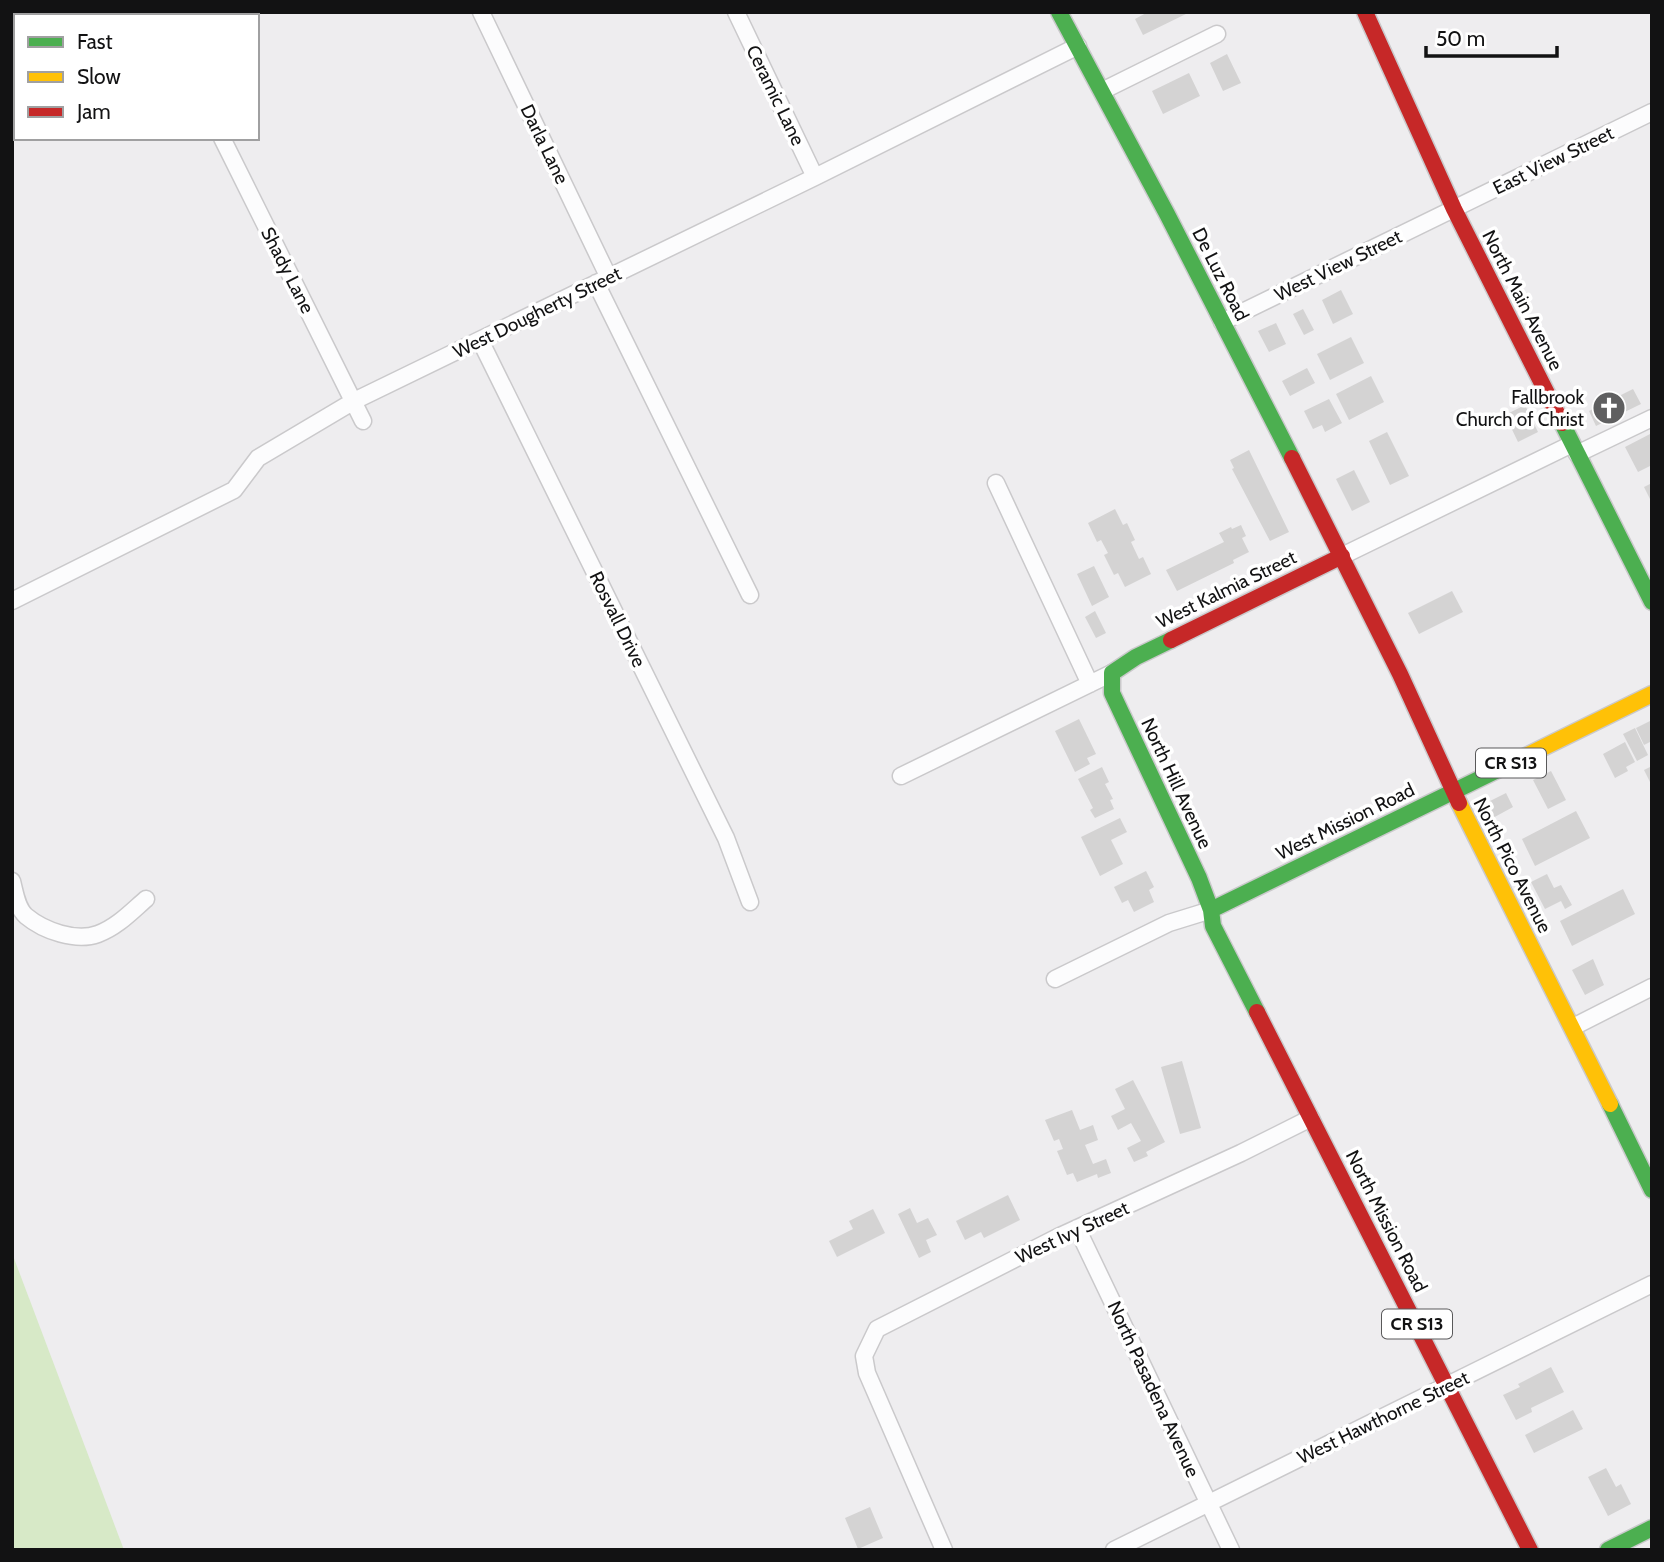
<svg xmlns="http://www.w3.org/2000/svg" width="1664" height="1562" viewBox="0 0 1664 1562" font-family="Cabin,sans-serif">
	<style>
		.green { fill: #d7e9c7 }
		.building { fill: #d4d3d3 }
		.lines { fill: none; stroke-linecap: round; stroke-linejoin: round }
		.street-casing { stroke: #cac9cb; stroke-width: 19 }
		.fast-casing { stroke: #cac9cb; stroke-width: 19 }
		.slow-casing { stroke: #cac9cb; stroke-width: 19 }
		.jam-casing { stroke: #cac9cb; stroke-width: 19 }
		.street { stroke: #fcfcfd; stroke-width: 16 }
		.fast { stroke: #4caf50; stroke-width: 16 }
		.slow { stroke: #ffc107; stroke-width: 16 }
		.jam { stroke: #c62828; stroke-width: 16 }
		.labels { text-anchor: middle; stroke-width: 7; stroke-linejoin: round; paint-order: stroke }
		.shield { fill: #fff; stroke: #59595a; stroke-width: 2 }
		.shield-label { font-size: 18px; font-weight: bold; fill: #121213 }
		.street-label { font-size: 19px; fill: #121213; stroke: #fff }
		.poi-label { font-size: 19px; fill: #121213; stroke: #fff; text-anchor: end }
	</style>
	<rect width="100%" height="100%" fill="#eeedef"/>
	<path class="green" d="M12,1253L124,1550H12Z"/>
	<path class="building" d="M1148,12H1190L1143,35L1135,19Z
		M1227,54L1241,83L1223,91L1210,63Z
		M1189,73L1200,96L1163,114L1152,91Z
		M1341,290L1353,314L1333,324L1322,300Z
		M1303,309L1314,330L1304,335L1293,314Z
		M1276,323L1286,344L1269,352L1258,331Z
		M1351,337L1364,363L1330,380L1317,354Z
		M1307,368L1315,383L1290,396L1282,381Z
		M1371,376L1384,402L1349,420L1336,394Z
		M1633,389L1641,404L1596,426L1589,411Z
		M1329,399L1342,423L1325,432L1322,425L1313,429L1304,411Z
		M1525,405L1538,432L1518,442L1505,415Z
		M1387,432L1409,476L1390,485L1369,441Z
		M1652,433V465L1638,472L1625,447Z
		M1249,450L1289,532L1270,541L1232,469L1234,468L1230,460Z
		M1354,470L1370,502L1352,511L1336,479Z
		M1652,483V503L1644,487Z
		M1115,509L1123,525L1127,523L1135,540L1131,542L1139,559L1143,557L1151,574L1125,587L1118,573L1114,575L1104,555L1108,553L1101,540L1097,542L1088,523Z
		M1241,525L1246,536L1242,538L1249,552L1233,560L1234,563L1177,591L1166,570L1224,542L1219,533L1231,527L1232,529Z
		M1094,566L1109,597L1092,606L1077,574Z
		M1452,591L1463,612L1419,634L1408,613Z
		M1095,611L1106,633L1096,638L1085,617Z
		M1079,719L1096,754L1087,758L1090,764L1075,772L1055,731Z
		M1652,720V741L1644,745L1636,728Z
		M1635,728L1648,755L1637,761L1623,734Z
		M1625,742L1635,762L1626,767L1628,771L1615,778L1603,754Z
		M1652,766V786L1644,770Z
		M1102,767L1109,782L1105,784L1113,799L1110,800L1114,809L1095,818L1090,810L1093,808L1078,779Z
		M1551,771L1566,800L1548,809L1533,780Z
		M1506,793L1513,807L1491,819L1484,804Z
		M1576,811L1590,838L1535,866L1522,839Z
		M1120,818L1127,832L1111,840L1123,864L1100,876L1081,837Z
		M1146,871L1154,887L1149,890L1154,902L1134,912L1128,900L1122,903L1114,887Z
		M1547,874L1554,888L1561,885L1572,905L1565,909L1561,901L1545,909L1531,882Z
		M1623,889L1635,914L1572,946L1560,921Z
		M1593,959L1604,985L1585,995L1572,970Z
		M1182,1061L1201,1128L1180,1134L1161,1067Z
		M1133,1080L1165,1142L1146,1152L1148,1156L1134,1162L1127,1148L1141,1141L1131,1123L1118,1130L1111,1116L1125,1109L1115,1089Z
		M1072,1110L1080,1130L1093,1125L1098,1140L1085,1145L1093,1164L1106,1159L1111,1173L1098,1178L1097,1174L1077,1182L1073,1173L1067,1175L1057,1151L1063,1149L1059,1139L1054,1141L1045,1120Z
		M1008,1195L1020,1220L984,1238L981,1232L965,1240L956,1221Z
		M910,1208L917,1223L928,1218L937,1235L926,1240L931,1252L919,1258L898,1214Z
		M873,1209L885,1233L837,1257L829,1241L853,1229L849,1221Z
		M1551,1367L1564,1392L1531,1408L1532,1412L1516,1420L1503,1395L1520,1387L1518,1384Z
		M1573,1410L1583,1429L1534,1453L1525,1435Z
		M1606,1468L1616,1487L1621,1484L1631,1504L1608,1516L1588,1477Z
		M870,1507L883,1538L858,1549L845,1518Z"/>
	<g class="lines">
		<defs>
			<path id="street" d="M158,12L160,16
				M481,12L608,276
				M736,12L815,177
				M1102,91L1217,34
				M222,138L363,421
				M596,283L750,595
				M1222,322L1652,112
				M480,340L726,838L750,902
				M1577,454L1652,418
				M996,483L1090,684
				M1342,556L1572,444
				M12,601L234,490L258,458L354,401L815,177L1078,46
				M901,776L1112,673
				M12,881C15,893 17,908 26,916C44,931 76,942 98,934C117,927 131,912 146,899
				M1055,979L1169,923L1211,910
				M1573,1027L1652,987
				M1077,1228L1231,1550
				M944,1550L867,1373L864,1356L877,1329L1058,1237L1241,1153L1311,1118
				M1114,1550L1652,1284"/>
			<path id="fast" d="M1059,12L1167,214L1292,458
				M1562,423L1652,602
				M1171,640L1136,657L1112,673V693L1199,878L1211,910
				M1257,1012L1213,926L1211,910L1522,758
				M1610,1104L1652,1190
				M1608,1550L1652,1528"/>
			<path id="slow" d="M1522,758L1652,694
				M1459,803L1610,1104"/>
			<path id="jam" d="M1365,12L1454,209L1562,423
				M1292,458L1400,674L1459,803
				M1171,640L1342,556
				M1257,1012L1530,1550"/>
		</defs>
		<use href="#street" class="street-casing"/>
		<use href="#fast" class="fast-casing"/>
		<use href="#slow" class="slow-casing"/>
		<use href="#jam" class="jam-casing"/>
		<use href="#street" class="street"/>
		<use href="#fast" class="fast"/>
		<use href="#slow" class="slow"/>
		<use href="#jam" class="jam"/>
	</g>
	<defs>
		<symbol id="church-disc" viewBox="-11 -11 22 22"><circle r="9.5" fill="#5f5f60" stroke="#fff"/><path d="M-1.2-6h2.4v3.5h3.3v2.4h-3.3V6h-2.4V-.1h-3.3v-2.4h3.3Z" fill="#fff"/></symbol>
	</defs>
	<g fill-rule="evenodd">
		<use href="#church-disc" x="1590" y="389" width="38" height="38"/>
	</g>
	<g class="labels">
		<g class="shield">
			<rect x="1476" y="748.5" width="70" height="29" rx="5"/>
			<rect x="1382" y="1309.5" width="70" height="29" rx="5"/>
		</g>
		<g class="shield-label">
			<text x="1511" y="769">CR S13</text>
			<text x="1417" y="1330">CR S13</text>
		</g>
		<g class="street-label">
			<text transform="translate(776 95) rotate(64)" y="7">Ceramic Lane</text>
			<text transform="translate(545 144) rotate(64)" y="7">Darla Lane</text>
			<text transform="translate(1553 160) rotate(-26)" y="7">East View Street</text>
			<text transform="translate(1338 265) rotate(-26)" y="7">West View Street</text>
			<text transform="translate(288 270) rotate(63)" y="7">Shady Lane</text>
			<text transform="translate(1221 274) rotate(63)" y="7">De Luz Road</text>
			<text transform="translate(1523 300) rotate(63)" y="7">North Main Avenue</text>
			<text transform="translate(537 312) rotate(-26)" y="7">West Dougherty Street</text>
			<text transform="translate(1226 589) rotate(-26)" y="7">West Kalmia Street</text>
			<text transform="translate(618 619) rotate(64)" y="7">Rosvall Drive</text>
			<text transform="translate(1177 783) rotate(65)" y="7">North Hill Avenue</text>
			<text transform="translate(1345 821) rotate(-26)" y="7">West Mission Road</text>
			<text transform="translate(1513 865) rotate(63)" y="7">North Pico Avenue</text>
			<text transform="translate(1387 1221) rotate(63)" y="7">North Mission Road</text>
			<text transform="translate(1072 1232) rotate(-25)" y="7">West Ivy Street</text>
			<text transform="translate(1154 1389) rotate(65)" y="7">North Pasadena Avenue</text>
			<text transform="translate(1383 1417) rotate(-26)" y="7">West Hawthorne Street</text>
		</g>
		<g class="poi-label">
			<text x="1584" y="404">Fallbrook<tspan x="1584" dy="22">Church of Christ</tspan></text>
		</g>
	</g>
	<rect width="1664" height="1562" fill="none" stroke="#121213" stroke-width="28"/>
	<rect x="14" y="14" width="245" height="126" fill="#ffffff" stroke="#a0a0a1" stroke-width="2"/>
	<rect x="28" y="37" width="35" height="10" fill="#4caf50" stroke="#a0a0a1" stroke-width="2"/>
	<text x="77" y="49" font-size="21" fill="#121213">Fast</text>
	<rect x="28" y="72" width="35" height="10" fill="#ffc107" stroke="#a0a0a1" stroke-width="2"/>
	<text x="77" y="84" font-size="21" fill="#121213">Slow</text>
	<rect x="28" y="107" width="35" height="10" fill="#c62828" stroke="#a0a0a1" stroke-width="2"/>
	<text x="77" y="119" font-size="21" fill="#121213">Jam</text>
	<path d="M1426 46v10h131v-10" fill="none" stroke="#121213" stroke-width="3.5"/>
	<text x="1436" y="46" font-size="21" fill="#121213" stroke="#ffffff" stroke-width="5" paint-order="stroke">50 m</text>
</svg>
